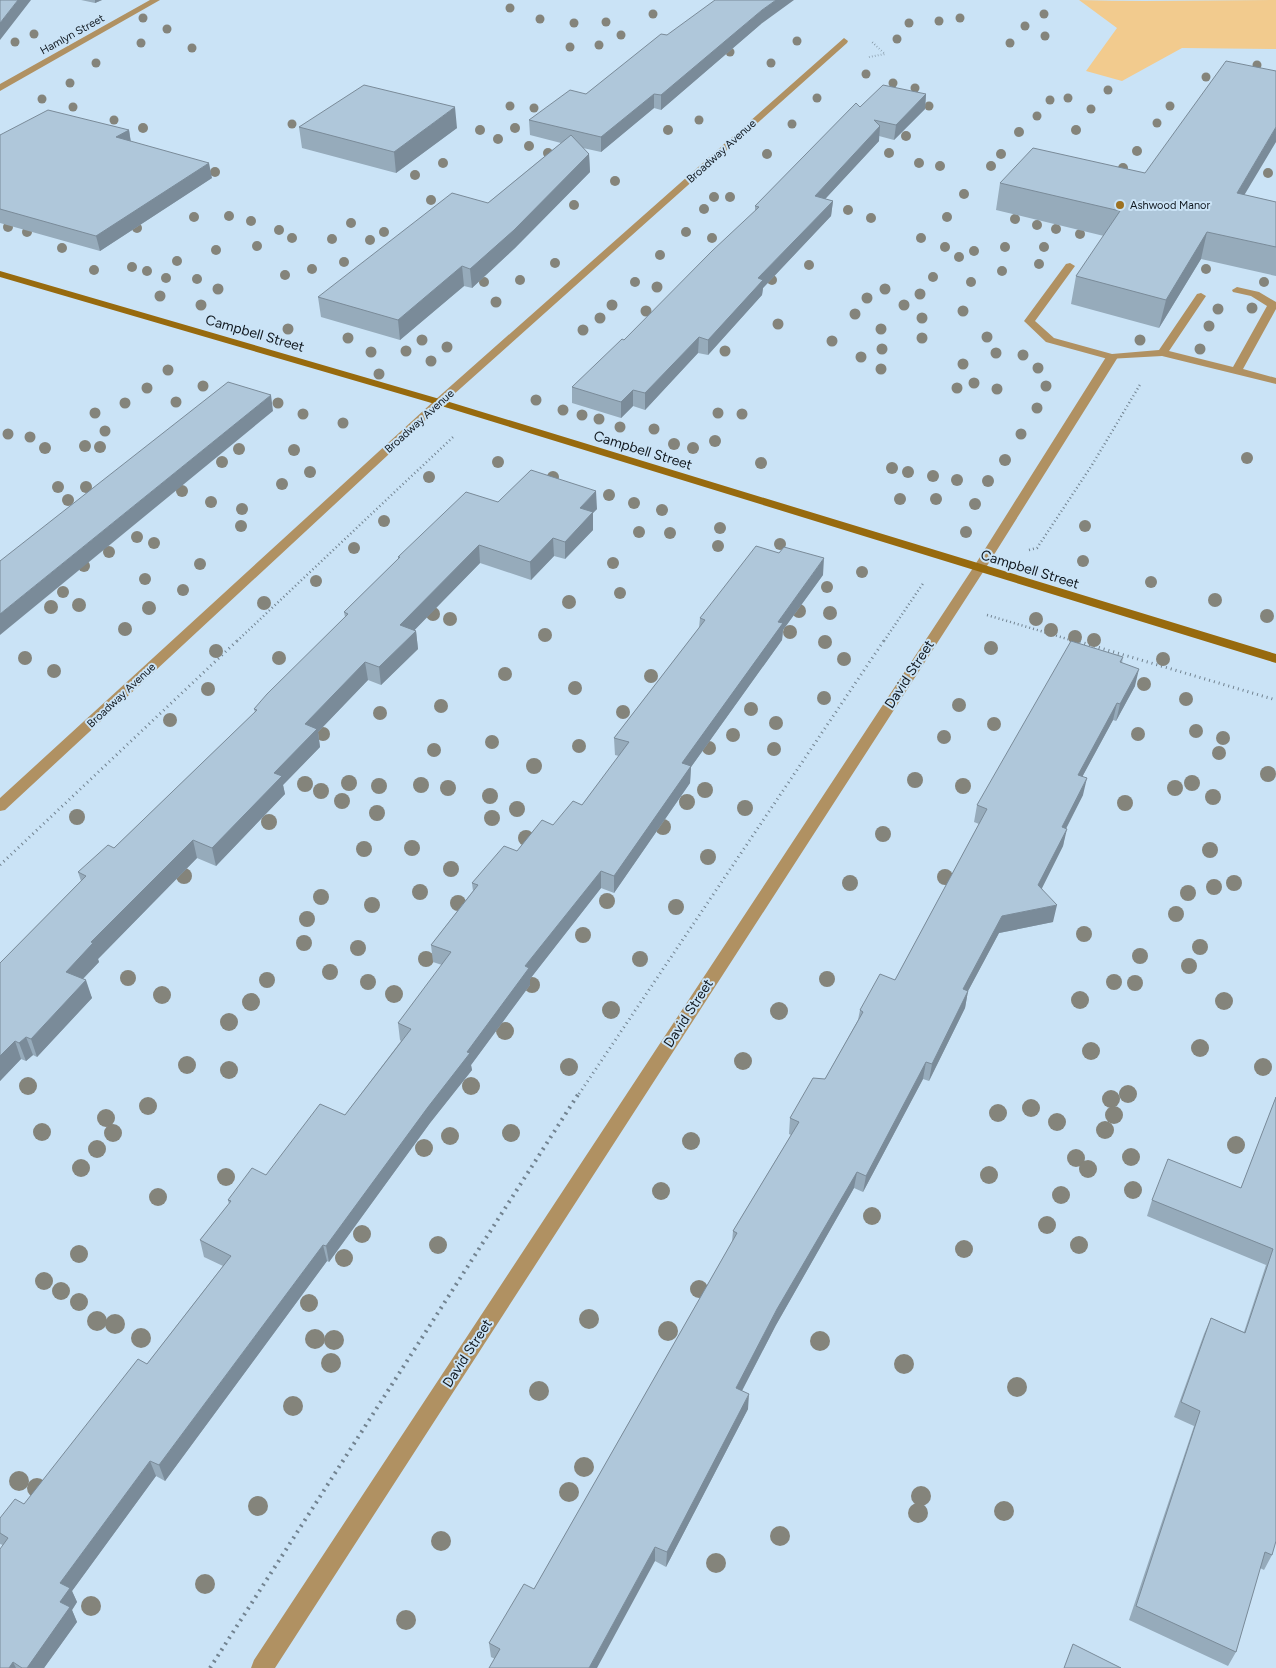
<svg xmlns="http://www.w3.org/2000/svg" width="1276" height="1668" viewBox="0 0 1276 1668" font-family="Figtree,sans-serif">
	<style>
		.green { fill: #f2cb8e }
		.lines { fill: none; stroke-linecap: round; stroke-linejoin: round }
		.path-far3 { stroke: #728390; stroke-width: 2; stroke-dasharray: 0.5 2.5; stroke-linecap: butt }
		.path-far2 { stroke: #728390; stroke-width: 2.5; stroke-dasharray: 1 3; stroke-linecap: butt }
		.path-far1 { stroke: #728390; stroke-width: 3; stroke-dasharray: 1 4; stroke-linecap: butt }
		.path { stroke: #728390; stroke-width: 4; stroke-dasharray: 2 5; stroke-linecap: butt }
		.lane { fill: #b09162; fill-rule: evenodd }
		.street { fill: #b09162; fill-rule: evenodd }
		.secondary { fill: #976a0e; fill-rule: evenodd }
		.tree { fill: #84847b }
		.wall { fill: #96abbb }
		.shaded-wall { fill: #7a8b99 }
		.building { fill: #afc7da; stroke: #7a8b99 }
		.poi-dot { fill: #9d7121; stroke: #cae3f6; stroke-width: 2 }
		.labels { text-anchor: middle; stroke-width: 4; stroke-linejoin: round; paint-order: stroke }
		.far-street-label { font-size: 11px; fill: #111920; stroke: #cae3f6 }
		.far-poi-label { font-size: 11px; fill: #111920; stroke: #cae3f6; text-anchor: start }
		.street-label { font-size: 14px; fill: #111920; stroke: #cae3f6 }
	</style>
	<rect width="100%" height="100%" fill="#cae3f6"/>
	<path class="green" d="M1079,0C1145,2 1210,0 1276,0V49L1182,48L1122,81L1086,71L1117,28Z"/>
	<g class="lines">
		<path class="path-far3" d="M869,57L885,54L872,42"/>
		<path class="path-far2" d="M1029,550L1037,548L1092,465L1141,383
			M987,615L1074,641
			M237,641L453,437
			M884,641L924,582"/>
		<path class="path-far1" d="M1070,639L1276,700
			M0,865L239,639
			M579,1094L885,639"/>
		<path class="path" d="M210,1668L579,1093"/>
		<path class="lane" d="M1070,263L1075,266L1035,321L1054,338L1112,354L1159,350L1197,294L1201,293L1206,296L1169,351L1233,367L1267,306L1251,296L1233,292L1232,290L1237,287L1259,292L1276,302V309L1243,369L1276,378V384L1162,356L1108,359L1046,342L1024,321L1066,264Z"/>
		<path class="street" d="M150,0H160L0,91V84Z
			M844,38L848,41L847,43L443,404L5,810L0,811V798L435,400Z
			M1112,354L1118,357L985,569L275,1668H251L254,1660L973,568L1106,357Z"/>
		<path class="secondary" d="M0,271L443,400L1276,654V663L435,404L0,277Z"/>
	</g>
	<g class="tree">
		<circle cx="510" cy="8" r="4.5"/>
		<circle cx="653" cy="14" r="4.5"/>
		<circle cx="1044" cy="14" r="4.5"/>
		<circle cx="143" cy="18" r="4.5"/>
		<circle cx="960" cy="18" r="4.5"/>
		<circle cx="540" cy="19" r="4.5"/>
		<circle cx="939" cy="21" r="4.5"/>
		<circle cx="606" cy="22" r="4.5"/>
		<circle cx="574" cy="23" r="4.5"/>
		<circle cx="909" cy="23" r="4.5"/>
		<circle cx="1025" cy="26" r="4.5"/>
		<circle cx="167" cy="29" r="4.5"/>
		<circle cx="34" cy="34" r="4.5"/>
		<circle cx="621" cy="35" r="4.5"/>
		<circle cx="1045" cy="36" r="4.5"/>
		<circle cx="897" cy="39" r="4.5"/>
		<circle cx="797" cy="41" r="4.5"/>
		<circle cx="15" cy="42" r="4.5"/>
		<circle cx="141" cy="43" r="4.5"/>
		<circle cx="1010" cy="43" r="4.5"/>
		<circle cx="599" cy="45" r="4.5"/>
		<circle cx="570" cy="47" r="4.5"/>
		<circle cx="192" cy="48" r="4.5"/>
		<circle cx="730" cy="52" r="4.5"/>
		<circle cx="96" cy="63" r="4.5"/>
		<circle cx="771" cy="63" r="4.5"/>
		<circle cx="1257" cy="65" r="4.5"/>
		<circle cx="866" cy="74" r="4.5"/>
		<circle cx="1206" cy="77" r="4.5"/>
		<circle cx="70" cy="83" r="4.5"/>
		<circle cx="893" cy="83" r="4.5"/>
		<circle cx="915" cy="88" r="4.5"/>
		<circle cx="1108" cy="90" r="4.5"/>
		<circle cx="817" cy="98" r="4.5"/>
		<circle cx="1068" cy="98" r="4.5"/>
		<circle cx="42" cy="99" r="4.5"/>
		<circle cx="1050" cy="100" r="4.5"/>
		<circle cx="510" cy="106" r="4.5"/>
		<circle cx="929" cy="106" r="4.5"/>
		<circle cx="1170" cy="106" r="4.5"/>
		<circle cx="73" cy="107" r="4.5"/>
		<circle cx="534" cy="108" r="4.5"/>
		<circle cx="1091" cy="109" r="4.5"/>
		<circle cx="1037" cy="116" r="4.5"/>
		<circle cx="114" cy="120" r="4.5"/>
		<circle cx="699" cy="120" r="4.5"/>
		<circle cx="1157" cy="123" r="4.5"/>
		<circle cx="292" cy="124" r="4.5"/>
		<circle cx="792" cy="124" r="4.5"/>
		<circle cx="143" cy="128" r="5"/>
		<circle cx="515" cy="128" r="5"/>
		<circle cx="480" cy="130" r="5"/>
		<circle cx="668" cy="130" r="5"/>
		<circle cx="1076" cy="130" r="5"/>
		<circle cx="1019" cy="132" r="5"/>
		<circle cx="906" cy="136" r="5"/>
		<circle cx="498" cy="139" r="5"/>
		<circle cx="529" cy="146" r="5"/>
		<circle cx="1137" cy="151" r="5"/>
		<circle cx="548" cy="153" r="5"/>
		<circle cx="889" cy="153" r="5"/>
		<circle cx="767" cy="154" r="5"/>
		<circle cx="1001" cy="154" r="5"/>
		<circle cx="443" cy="163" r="5"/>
		<circle cx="919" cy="163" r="5"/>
		<circle cx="940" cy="166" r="5"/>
		<circle cx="991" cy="166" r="5"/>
		<circle cx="1123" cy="168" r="5"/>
		<circle cx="215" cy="172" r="5"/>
		<circle cx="1268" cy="173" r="5"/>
		<circle cx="415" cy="175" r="5"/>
		<circle cx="615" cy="181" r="5"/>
		<circle cx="964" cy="194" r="5"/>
		<circle cx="714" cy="197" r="5"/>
		<circle cx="730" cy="197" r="5"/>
		<circle cx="431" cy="200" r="5"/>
		<circle cx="574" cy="205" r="5"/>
		<circle cx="704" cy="209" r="5"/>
		<circle cx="848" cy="210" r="5"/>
		<circle cx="229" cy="216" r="5"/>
		<circle cx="194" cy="217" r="5"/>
		<circle cx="947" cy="217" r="5"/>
		<circle cx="871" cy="218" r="5"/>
		<circle cx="1015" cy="219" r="5"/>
		<circle cx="251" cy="221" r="5"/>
		<circle cx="351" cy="223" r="5"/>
		<circle cx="1037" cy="225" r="5"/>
		<circle cx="8" cy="227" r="5"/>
		<circle cx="137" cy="228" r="5"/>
		<circle cx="1056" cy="229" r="5"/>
		<circle cx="279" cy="230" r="5"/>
		<circle cx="27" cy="232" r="5"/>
		<circle cx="384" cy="232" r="5"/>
		<circle cx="686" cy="232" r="5"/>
		<circle cx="1080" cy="234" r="5"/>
		<circle cx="292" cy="238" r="5"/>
		<circle cx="712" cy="238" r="5"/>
		<circle cx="921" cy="238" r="5"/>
		<circle cx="332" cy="239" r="5"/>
		<circle cx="370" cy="240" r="5"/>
		<circle cx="257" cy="246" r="5"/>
		<circle cx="945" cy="247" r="5"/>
		<circle cx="1005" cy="247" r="5"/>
		<circle cx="1044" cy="247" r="5"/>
		<circle cx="62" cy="248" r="5"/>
		<circle cx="216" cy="250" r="5"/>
		<circle cx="974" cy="251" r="5"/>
		<circle cx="660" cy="255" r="5"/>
		<circle cx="959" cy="257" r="5"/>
		<circle cx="177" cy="261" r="5"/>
		<circle cx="344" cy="262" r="5"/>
		<circle cx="555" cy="263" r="5"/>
		<circle cx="1039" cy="264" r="5"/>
		<circle cx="809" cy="265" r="5"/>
		<circle cx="132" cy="267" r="5"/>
		<circle cx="312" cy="269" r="5"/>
		<circle cx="1206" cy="269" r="5"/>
		<circle cx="94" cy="270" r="5"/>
		<circle cx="147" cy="271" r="5"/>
		<circle cx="1002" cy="271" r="5"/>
		<circle cx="285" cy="275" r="5"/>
		<circle cx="933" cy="277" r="5"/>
		<circle cx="166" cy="278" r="5"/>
		<circle cx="197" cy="279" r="5"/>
		<circle cx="520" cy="280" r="5"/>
		<circle cx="772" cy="280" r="5"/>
		<circle cx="484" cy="282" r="5"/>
		<circle cx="635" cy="282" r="5"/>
		<circle cx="971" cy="282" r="5"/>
		<circle cx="1264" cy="282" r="5"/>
		<circle cx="657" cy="287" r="5.5"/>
		<circle cx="218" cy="289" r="5.5"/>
		<circle cx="885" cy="289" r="5.5"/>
		<circle cx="920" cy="294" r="5.5"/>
		<circle cx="160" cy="296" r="5.5"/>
		<circle cx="867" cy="298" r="5.5"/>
		<circle cx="496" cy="302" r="5.5"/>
		<circle cx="201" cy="305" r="5.5"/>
		<circle cx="612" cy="305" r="5.5"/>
		<circle cx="904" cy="305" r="5.5"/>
		<circle cx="1252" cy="308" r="5.5"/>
		<circle cx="1218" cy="309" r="5.5"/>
		<circle cx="646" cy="311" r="5.5"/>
		<circle cx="963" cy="311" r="5.5"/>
		<circle cx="855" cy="314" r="5.5"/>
		<circle cx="600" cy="318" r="5.5"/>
		<circle cx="922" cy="318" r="5.5"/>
		<circle cx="778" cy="324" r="5.5"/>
		<circle cx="1209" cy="326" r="5.5"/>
		<circle cx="288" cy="329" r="5.5"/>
		<circle cx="881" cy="329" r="5.5"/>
		<circle cx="583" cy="330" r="5.5"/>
		<circle cx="987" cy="337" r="5.5"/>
		<circle cx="348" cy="338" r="5.5"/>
		<circle cx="922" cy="338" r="5.5"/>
		<circle cx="422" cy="340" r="5.5"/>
		<circle cx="1140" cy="340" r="5.5"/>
		<circle cx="832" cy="341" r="5.5"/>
		<circle cx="447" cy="347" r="5.5"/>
		<circle cx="882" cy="349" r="5.5"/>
		<circle cx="1200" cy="349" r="5.5"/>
		<circle cx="406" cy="351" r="5.5"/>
		<circle cx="725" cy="351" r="5.5"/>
		<circle cx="371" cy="352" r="5.5"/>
		<circle cx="996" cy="353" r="5.5"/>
		<circle cx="1023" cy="355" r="5.5"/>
		<circle cx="861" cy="357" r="5.5"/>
		<circle cx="431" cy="361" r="5.5"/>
		<circle cx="963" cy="364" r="5.5"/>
		<circle cx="1038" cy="368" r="5.5"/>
		<circle cx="881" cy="369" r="5.5"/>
		<circle cx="168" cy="370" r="5.5"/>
		<circle cx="379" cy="374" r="5.5"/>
		<circle cx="974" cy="383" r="5.5"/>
		<circle cx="203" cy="386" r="5.5"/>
		<circle cx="1046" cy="386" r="5.5"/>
		<circle cx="147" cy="388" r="5.5"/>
		<circle cx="957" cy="388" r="5.5"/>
		<circle cx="997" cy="389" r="5.5"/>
		<circle cx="536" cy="400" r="5.5"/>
		<circle cx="176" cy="402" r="5.5"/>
		<circle cx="125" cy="403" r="5.5"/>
		<circle cx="278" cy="403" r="5.5"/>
		<circle cx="1037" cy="408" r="5.5"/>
		<circle cx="563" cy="410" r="5.5"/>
		<circle cx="95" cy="413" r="5.5"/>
		<circle cx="718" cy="413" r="5.5"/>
		<circle cx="303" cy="414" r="5.5"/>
		<circle cx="742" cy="414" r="5.5"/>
		<circle cx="582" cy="415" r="5.5"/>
		<circle cx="599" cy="419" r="5.5"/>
		<circle cx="343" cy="423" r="5.5"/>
		<circle cx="620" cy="427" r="5.5"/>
		<circle cx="654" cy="429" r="5.5"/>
		<circle cx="105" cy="431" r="5.5"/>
		<circle cx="8" cy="434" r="5.5"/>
		<circle cx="1021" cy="434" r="5.5"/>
		<circle cx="30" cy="437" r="5.5"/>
		<circle cx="715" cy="441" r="6"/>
		<circle cx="674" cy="444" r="6"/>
		<circle cx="85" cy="446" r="6"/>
		<circle cx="100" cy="447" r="6"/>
		<circle cx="45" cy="448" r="6"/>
		<circle cx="693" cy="448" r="6"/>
		<circle cx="239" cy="449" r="6"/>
		<circle cx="294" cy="450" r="6"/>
		<circle cx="1247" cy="458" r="6"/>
		<circle cx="1005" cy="460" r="6"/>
		<circle cx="222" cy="462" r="6"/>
		<circle cx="498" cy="462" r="6"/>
		<circle cx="761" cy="463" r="6"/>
		<circle cx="892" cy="468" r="6"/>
		<circle cx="310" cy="472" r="6"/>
		<circle cx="908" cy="472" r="6"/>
		<circle cx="933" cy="476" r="6"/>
		<circle cx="429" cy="477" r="6"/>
		<circle cx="553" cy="477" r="6"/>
		<circle cx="957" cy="480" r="6"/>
		<circle cx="988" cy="481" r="6"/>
		<circle cx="282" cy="484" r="6"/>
		<circle cx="58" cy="487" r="6"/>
		<circle cx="86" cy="487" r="6"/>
		<circle cx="182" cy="491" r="6"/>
		<circle cx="609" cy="495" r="6"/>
		<circle cx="900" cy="499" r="6"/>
		<circle cx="936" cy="499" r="6"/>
		<circle cx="68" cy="500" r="6"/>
		<circle cx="211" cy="502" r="6"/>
		<circle cx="634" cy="503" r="6"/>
		<circle cx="975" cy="504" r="6"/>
		<circle cx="242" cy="509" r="6"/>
		<circle cx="662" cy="510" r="6"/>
		<circle cx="384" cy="521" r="6"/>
		<circle cx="241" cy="526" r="6"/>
		<circle cx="1085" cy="526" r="6"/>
		<circle cx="720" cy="528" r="6"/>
		<circle cx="639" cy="532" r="6"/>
		<circle cx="966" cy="532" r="6"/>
		<circle cx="670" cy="533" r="6"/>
		<circle cx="137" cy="537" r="6"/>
		<circle cx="154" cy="543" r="6"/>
		<circle cx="780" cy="544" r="6"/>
		<circle cx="718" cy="546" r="6"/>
		<circle cx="354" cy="548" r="6"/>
		<circle cx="109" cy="552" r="6"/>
		<circle cx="1083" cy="561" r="6"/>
		<circle cx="613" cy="563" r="6"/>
		<circle cx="200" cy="564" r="6"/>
		<circle cx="84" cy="566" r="6"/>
		<circle cx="862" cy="572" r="6"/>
		<circle cx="145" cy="579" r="6"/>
		<circle cx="316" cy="581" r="6"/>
		<circle cx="1151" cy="582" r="6"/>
		<circle cx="827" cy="587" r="6"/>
		<circle cx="183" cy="590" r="6"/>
		<circle cx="63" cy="592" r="6"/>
		<circle cx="620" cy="593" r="6"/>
		<circle cx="1215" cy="600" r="7"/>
		<circle cx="569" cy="602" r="7"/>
		<circle cx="264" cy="603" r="7"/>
		<circle cx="79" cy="605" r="7"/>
		<circle cx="51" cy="607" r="7"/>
		<circle cx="149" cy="608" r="7"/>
		<circle cx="799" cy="611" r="7"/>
		<circle cx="830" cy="613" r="7"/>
		<circle cx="433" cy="614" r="7"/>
		<circle cx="1267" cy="616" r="7"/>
		<circle cx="450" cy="619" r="7"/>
		<circle cx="1036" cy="619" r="7"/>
		<circle cx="125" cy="629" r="7"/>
		<circle cx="1051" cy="630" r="7"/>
		<circle cx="790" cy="632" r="7"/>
		<circle cx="545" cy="635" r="7"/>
		<circle cx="1075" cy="637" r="7"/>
		<circle cx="1094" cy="640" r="7"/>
		<circle cx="825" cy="642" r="7"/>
		<circle cx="991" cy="648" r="7"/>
		<circle cx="216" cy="651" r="7"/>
		<circle cx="25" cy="658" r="7"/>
		<circle cx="279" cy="658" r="7"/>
		<circle cx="844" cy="659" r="7"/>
		<circle cx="1163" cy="659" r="7"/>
		<circle cx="54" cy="671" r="7"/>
		<circle cx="505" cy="674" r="7"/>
		<circle cx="651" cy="676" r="7"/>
		<circle cx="1144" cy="684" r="7"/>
		<circle cx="575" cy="688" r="7"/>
		<circle cx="208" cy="689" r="7"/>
		<circle cx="824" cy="698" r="7"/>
		<circle cx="1186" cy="699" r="7"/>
		<circle cx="959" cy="705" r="7"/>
		<circle cx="441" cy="706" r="7"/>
		<circle cx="751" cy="709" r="7"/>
		<circle cx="623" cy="712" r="7"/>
		<circle cx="380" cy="713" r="7"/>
		<circle cx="170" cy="720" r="7"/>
		<circle cx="776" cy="723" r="7"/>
		<circle cx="994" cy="724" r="7"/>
		<circle cx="1196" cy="731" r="7"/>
		<circle cx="323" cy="734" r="7"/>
		<circle cx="1138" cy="734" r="7"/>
		<circle cx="733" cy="735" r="7"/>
		<circle cx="944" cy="737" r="7"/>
		<circle cx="1223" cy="738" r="7"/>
		<circle cx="492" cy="742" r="7"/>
		<circle cx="579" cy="746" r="7"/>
		<circle cx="709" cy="748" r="7"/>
		<circle cx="774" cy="749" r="7"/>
		<circle cx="434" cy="750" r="7"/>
		<circle cx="1219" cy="753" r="7"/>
		<circle cx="534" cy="766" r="8"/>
		<circle cx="1268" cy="774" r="8"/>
		<circle cx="915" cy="780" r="8"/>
		<circle cx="349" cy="783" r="8"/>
		<circle cx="1192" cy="783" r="8"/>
		<circle cx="305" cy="784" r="8"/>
		<circle cx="421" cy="785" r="8"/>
		<circle cx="379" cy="786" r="8"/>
		<circle cx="963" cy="786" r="8"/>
		<circle cx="448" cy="788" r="8"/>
		<circle cx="1175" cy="788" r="8"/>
		<circle cx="705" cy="790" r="8"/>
		<circle cx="321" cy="791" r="8"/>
		<circle cx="490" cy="796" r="8"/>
		<circle cx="1213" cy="797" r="8"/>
		<circle cx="342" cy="801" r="8"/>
		<circle cx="687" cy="802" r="8"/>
		<circle cx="1125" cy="803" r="8"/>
		<circle cx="745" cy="808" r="8"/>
		<circle cx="517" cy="809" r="8"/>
		<circle cx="377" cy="813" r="8"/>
		<circle cx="77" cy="817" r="8"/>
		<circle cx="492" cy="818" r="8"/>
		<circle cx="269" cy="822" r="8"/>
		<circle cx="663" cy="827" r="8"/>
		<circle cx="883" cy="834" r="8"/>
		<circle cx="526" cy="838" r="8"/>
		<circle cx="412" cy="848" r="8"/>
		<circle cx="364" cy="849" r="8"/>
		<circle cx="1210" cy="850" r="8"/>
		<circle cx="708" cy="857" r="8"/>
		<circle cx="451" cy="869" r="8"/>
		<circle cx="184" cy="876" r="8"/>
		<circle cx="945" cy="877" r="8"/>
		<circle cx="850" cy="883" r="8"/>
		<circle cx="1234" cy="883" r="8"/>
		<circle cx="1214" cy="887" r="8"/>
		<circle cx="420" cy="892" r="8"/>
		<circle cx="1188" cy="893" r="8"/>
		<circle cx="321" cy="897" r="8"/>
		<circle cx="607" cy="901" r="8"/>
		<circle cx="458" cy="903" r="8"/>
		<circle cx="372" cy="905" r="8"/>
		<circle cx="676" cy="907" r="8"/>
		<circle cx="1176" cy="914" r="8"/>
		<circle cx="307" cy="919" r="8"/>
		<circle cx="1084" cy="934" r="8"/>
		<circle cx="583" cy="935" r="8"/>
		<circle cx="304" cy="943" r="8"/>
		<circle cx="1200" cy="947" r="8"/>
		<circle cx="358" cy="948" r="8"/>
		<circle cx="1140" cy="956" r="8"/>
		<circle cx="426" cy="959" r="8"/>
		<circle cx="640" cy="959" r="8"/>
		<circle cx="1189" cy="966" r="8"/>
		<circle cx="330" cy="972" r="8"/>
		<circle cx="128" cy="978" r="8"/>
		<circle cx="827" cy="979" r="8"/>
		<circle cx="267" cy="980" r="8"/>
		<circle cx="368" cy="982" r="8"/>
		<circle cx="1114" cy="982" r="8"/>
		<circle cx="1135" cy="983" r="8"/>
		<circle cx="532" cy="985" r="8"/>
		<circle cx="394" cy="994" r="9"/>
		<circle cx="162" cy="995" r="9"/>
		<circle cx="1080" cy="1000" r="9"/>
		<circle cx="1224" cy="1001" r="9"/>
		<circle cx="251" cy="1002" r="9"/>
		<circle cx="611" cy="1010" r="9"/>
		<circle cx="779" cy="1011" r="9"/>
		<circle cx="229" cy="1022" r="9"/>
		<circle cx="505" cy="1031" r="9"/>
		<circle cx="1200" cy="1048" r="9"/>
		<circle cx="1091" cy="1051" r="9"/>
		<circle cx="743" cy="1061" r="9"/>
		<circle cx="187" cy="1065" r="9"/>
		<circle cx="569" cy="1067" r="9"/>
		<circle cx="1263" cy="1067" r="9"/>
		<circle cx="229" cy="1070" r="9"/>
		<circle cx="28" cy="1086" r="9"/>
		<circle cx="471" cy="1086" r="9"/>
		<circle cx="1128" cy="1094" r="9"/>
		<circle cx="1111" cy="1099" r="9"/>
		<circle cx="148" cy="1106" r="9"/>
		<circle cx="1031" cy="1108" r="9"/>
		<circle cx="998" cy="1113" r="9"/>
		<circle cx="1114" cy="1115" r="9"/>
		<circle cx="106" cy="1118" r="9"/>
		<circle cx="1057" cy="1122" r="9"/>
		<circle cx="1105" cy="1130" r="9"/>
		<circle cx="42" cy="1132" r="9"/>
		<circle cx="113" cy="1133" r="9"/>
		<circle cx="511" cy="1133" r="9"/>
		<circle cx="450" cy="1136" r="9"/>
		<circle cx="691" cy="1141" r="9"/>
		<circle cx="1236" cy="1145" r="9"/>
		<circle cx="424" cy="1148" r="9"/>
		<circle cx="97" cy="1149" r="9"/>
		<circle cx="1131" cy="1157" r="9"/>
		<circle cx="1076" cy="1158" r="9"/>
		<circle cx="81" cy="1168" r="9"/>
		<circle cx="1088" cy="1169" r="9"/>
		<circle cx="989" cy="1175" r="9"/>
		<circle cx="226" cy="1177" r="9"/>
		<circle cx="1133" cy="1190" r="9"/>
		<circle cx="661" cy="1191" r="9"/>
		<circle cx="1061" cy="1195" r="9"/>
		<circle cx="158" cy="1197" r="9"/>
		<circle cx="872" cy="1216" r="9"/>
		<circle cx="1047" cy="1225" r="9"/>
		<circle cx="362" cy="1234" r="9"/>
		<circle cx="438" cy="1245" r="9"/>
		<circle cx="1079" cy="1245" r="9"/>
		<circle cx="964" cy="1249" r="9"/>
		<circle cx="79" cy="1254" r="9"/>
		<circle cx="344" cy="1258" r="9"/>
		<circle cx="44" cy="1281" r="9"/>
		<circle cx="699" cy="1289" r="9"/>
		<circle cx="61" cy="1291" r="9"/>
		<circle cx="79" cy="1302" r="9"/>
		<circle cx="309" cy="1303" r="9"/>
		<circle cx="589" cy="1319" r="10"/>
		<circle cx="97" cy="1321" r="10"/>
		<circle cx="115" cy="1324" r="10"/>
		<circle cx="668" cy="1331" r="10"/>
		<circle cx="141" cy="1338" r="10"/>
		<circle cx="315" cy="1339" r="10"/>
		<circle cx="334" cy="1340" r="10"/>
		<circle cx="820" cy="1341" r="10"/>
		<circle cx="331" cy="1363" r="10"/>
		<circle cx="904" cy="1364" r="10"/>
		<circle cx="1017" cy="1387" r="10"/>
		<circle cx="539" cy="1391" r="10"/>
		<circle cx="293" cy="1406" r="10"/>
		<circle cx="584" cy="1467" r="10"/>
		<circle cx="19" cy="1481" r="10"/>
		<circle cx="37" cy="1488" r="10"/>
		<circle cx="569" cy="1492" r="10"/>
		<circle cx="921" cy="1496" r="10"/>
		<circle cx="258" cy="1506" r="10"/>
		<circle cx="1004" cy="1511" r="10"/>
		<circle cx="918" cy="1513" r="10"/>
		<circle cx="780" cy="1536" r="10"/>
		<circle cx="441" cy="1541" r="10"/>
		<circle cx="716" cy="1563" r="10"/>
		<circle cx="205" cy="1584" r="10"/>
		<circle cx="91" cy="1606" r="10"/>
		<circle cx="406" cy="1620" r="10"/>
	</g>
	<path class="wall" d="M81,0H102L95,3Z
		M761,24L661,110L654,108L601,152L583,148L589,154L590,172L515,248L472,288L464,286L400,340L321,317L318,297L488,203L561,143L530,135L529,120L586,94L667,35Z
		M926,94L925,109L894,140L879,136V141L825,199L833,201L831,216L763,288L762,295L708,355L698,353L645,410L633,406L621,418L572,403V387L624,340L755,211V206L860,107Z
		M299,127L457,128L396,173L302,148Z
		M129,130L131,142L212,178L100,251L0,223V135Z
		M1145,173L1276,202V276L1201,259L1159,328L1071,304L1076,276L1104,236L996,210L1000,183Z
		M498,502L597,509L593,513V530L565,559L554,556L531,580L480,563L414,630L416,631L418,649L381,685L368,680L318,732L320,747L283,785L285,794L216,866L197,858L98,959L99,962L83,979L92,998L37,1057L33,1055L26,1061L21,1059L0,1081V963L81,881L78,872L114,848L255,712L254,709L345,617L344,612L398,559V557Z
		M823,575L783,630L782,640L691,767L690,783L614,893L601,888L530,979V985L471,1065L472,1070L430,1123L329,1262L327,1261L165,1481L156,1476L72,1591L77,1602L72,1610L77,1622L44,1668H0L3,1545L0,1544V1518L24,1504L147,1364L223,1266L204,1257L200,1240L229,1204L228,1200L266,1175L345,1115L401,1041L400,1040L398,1023L442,965L433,962L431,945L473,891L472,883L582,805L619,756L615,755L614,738L699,628L700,618Z
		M1123,657L1122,663L1135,686L1116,721L1113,720L1082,777L1083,795L1066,829L1063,846L1042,888L1053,922L999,933L968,991L965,1008L929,1081L923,1079L863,1192L854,1188L776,1325L742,1391L748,1409L666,1567L655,1561L495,1659L491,1657L489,1643L534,1589L732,1242L733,1231L791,1135L789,1134L790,1118L825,1079L858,1020L860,1010L895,980L979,824L974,822L977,805Z
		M1276,1097L1272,1555L1264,1570L1260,1568L1236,1652L1228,1666L1129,1620L1194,1426L1174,1417L1204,1334L1211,1318L1244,1332L1266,1265L1147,1216L1152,1200L1241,1188Z"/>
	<path class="shaded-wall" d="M18,0H31L0,40V23Z
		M95,0H102L95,3Z
		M776,0H794L761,24L661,110V95L762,10Z
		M654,94V108L601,152V137Z
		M926,94L925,109L894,140L896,125Z
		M455,107L457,128L396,173L394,152Z
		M880,126L879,141L814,211L815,196Z
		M1276,127V142L1230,219L1237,193Z
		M129,130L131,144L116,137Z
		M589,154L590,172L515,248L472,288L470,269Z
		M209,163L212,178L100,251L96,236Z
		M833,201L831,216L763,288L762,295L708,355V340L758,278Z
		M1207,232L1201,259L1159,328L1166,300Z
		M462,266L464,286L400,340L398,320Z
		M699,337L698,353L645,410V393Z
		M633,390V406L621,418V402Z
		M271,395L273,411L0,635V614Z
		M596,491L597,509L593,513V530L565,559V542L580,508Z
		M553,538L554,556L531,580L530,562Z
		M479,545L480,563L402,643L400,625Z
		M824,558L823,575L783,630L782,640L691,767L690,783L614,893V876L682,763L778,622Z
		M416,631L418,649L381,685L379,667Z
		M365,662L368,680L318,732L320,747L283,785L285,794L216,866L212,848L305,724Z
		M1139,669L1135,686L1116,721L1120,704Z
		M1117,703L1113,720L1074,792L1078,775Z
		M1087,778L1083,795L1058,844L1062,827Z
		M1067,829L1063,846L1035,902L1038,885Z
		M193,840L197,858L98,959L99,962L72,990L66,972L91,942Z
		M601,871V888L530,979V985L471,1065L472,1070L430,1123L329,1262L326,1246L467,1052L525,966Z
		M1057,905L1053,922L999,933L960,1006L963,989L1002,916Z
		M86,980L92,998L37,1057L31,1039Z
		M968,991L965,1008L929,1081L932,1064Z
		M26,1037L33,1055L26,1061L19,1043Z
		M15,1041L21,1059L0,1081V1056Z
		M926,1062L923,1079L863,1192L866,1176Z
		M857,1172L854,1188L776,1325L735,1404L736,1388L777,1309Z
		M323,1245L327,1261L165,1481L159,1465Z
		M749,1394L748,1409L666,1567L667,1552Z
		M150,1461L156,1476L72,1591L77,1602L72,1610L77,1622L44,1668H27L60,1602V1583Z
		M655,1547V1561L597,1668H589Z
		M13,1662L16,1668H9Z"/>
	<path class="building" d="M0,0H18L0,23Z
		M715,0H776L762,10L661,95L654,94L601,137L529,120L570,90L586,94L661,34L667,35Z
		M1226,61L1276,71V127L1237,193L1276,202V247L1207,232L1166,300L1076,276L1120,211L1000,183L1033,148L1145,173Z
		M364,85L455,107L394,152L299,127Z
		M883,85L926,94L896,125L874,120L880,126L815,196L833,201L758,278L763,280L708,340L699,337L645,393L633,390L621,402L572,387L622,339L624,340L712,251L759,207L755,206L856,103L860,107Z
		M48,110L129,130L116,137L209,163L96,236L0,209V135Z
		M571,135L589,154L514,230L470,269L462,266L398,320L318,297L452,193L488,203Z
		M228,382L271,395L0,614V561Z
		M531,470L596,491L580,508L593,512L565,542L553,538L530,562L479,545L400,625L416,631L379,667L365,662L305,724L317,729L274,773L282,776L212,848L193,840L91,942L93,943L66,972L86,980L31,1039L26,1037L19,1043L15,1041L0,1056V963L86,876L78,872L108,845L114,848L257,710L254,709L267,694L348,614L344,612L400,557H398L466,492L498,502Z
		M756,546L779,553L784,547L824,558L778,622L783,623L682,763L691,766L614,876L601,871L525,966L529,968L467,1052L470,1053L428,1107L326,1246L323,1245L159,1465L150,1461L60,1583L70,1588L60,1602L70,1607L27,1668H22L13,1662L9,1668H0V1549L8,1538L0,1533V1518L15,1499L24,1504L138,1359L147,1364L231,1256L200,1240L231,1201L228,1200L252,1168L266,1175L320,1104L345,1115L411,1029L398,1023L451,952L431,945L478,885L472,883L504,846L517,851L542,820L553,825L573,801L582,805L629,742L614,738L705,620L700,618Z
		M1071,641L1123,657L1120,662L1139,669L1120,704L1117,703L1078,775L1087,778L1062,827L1067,829L1038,885L1057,905L1002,916L963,989L968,991L932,1064L926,1062L866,1176L857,1172L777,1309L736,1388L749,1394L667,1552L655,1547L589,1668H489L500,1649L489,1643L524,1584L534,1589L737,1233L733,1231L799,1122L790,1118L813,1078L825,1079L863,1012L860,1010L880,974L895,980L987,809L977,805Z
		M1276,1097V1541L1272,1555L1265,1552L1236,1652L1136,1606L1200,1411L1181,1402L1211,1318L1245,1333L1273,1249L1152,1200L1168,1159L1241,1188Z
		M1073,1644L1121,1668H1064Z"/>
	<circle class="poi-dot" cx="1120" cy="205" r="5"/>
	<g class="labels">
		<g class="far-street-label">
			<text transform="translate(72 34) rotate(-29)" y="4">Hamlyn Street</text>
			<text transform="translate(721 151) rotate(-42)" y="4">Broadway Avenue</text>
			<text transform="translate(419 421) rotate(-42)" y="4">Broadway Avenue</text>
			<text transform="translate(121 695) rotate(-43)" y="4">Broadway Avenue</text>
		</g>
		<g class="far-poi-label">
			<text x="1130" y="209">Ashwood Manor</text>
		</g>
		<g class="street-label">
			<text transform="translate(255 333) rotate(16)" y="5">Campbell Street</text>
			<text transform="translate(643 450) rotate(17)" y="5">Campbell Street</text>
			<text transform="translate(1030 569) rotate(17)" y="5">Campbell Street</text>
			<text transform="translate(909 674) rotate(-57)" y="5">David Street</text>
			<text transform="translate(688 1013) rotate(-57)" y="5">David Street</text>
			<text transform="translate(467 1353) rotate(-57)" y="5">David Street</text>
		</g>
	</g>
</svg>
